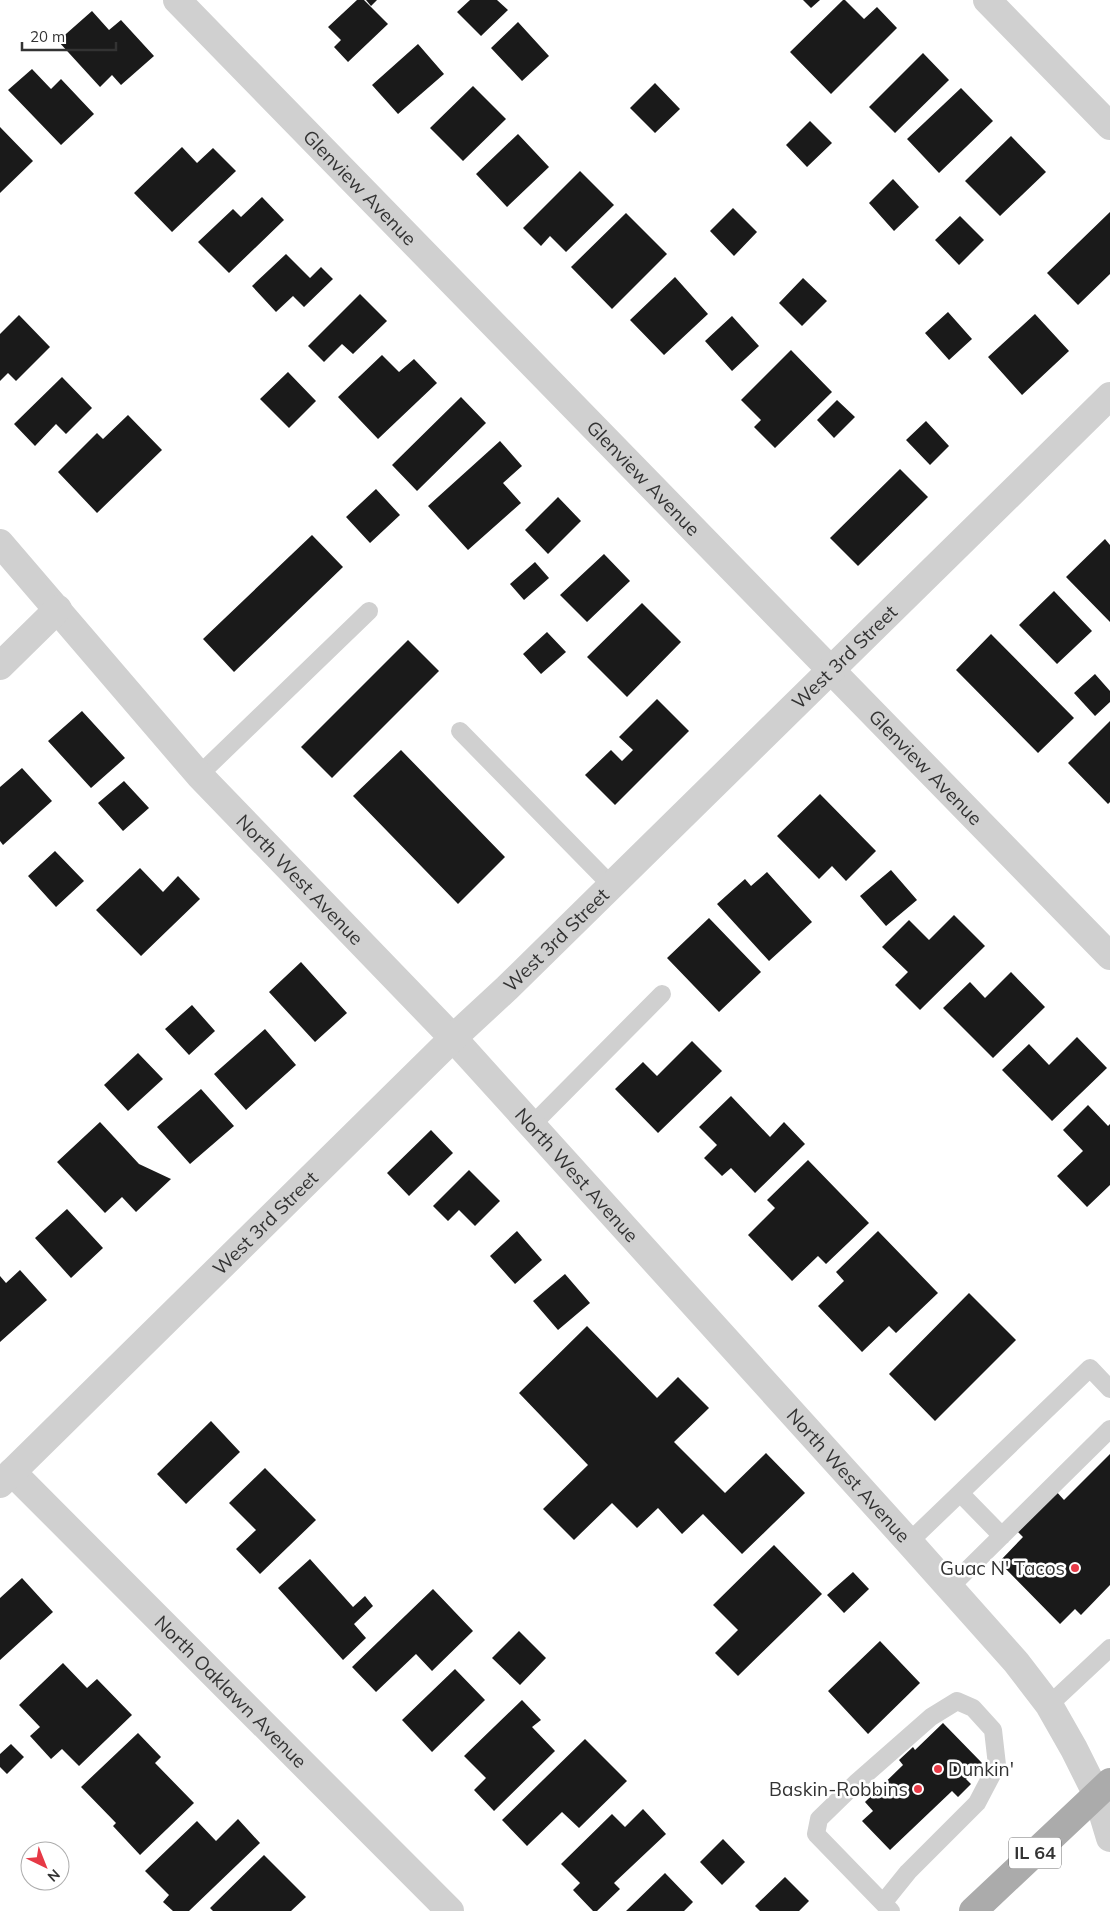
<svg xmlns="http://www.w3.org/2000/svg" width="1110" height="1911" viewBox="0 0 1110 1911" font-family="Mulish,sans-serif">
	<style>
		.building { fill: #1a1a1a }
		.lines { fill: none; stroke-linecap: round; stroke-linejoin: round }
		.service { stroke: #d0d0d0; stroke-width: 18 }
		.minor { stroke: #d0d0d0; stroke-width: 28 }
		.primary { stroke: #ababab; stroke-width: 28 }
		.poi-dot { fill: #e63946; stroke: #fff; stroke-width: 2 }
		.labels { text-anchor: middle; stroke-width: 5; stroke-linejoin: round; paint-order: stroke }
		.shield { fill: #fff; stroke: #707070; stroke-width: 1 }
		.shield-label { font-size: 18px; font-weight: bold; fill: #333 }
		.street-label { font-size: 19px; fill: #333; stroke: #fff }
		.poi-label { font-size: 19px; fill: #333; stroke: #fff; text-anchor: end }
	</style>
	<rect width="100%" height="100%" fill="#fff"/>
	<path class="building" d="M357,0H364L388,24L348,62L334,47L341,40L328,27Z
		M366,0H377L371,6Z
		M470,0H497L508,10L481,36L457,12Z
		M803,0H820L811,8Z
		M843,0H845L864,19L877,7L897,28L831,94L790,52Z
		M92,11L109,30L121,20L154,56L121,85L112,75L100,87L58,41Z
		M518,22L549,56L522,81L491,48Z
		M418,44L444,74L398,114L372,85Z
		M923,53L949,80L895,133L869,107Z
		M32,69L51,89L61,79L94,114L61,145L8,90Z
		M655,83L680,109L655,133L630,108Z
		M473,86L506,119L463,161L430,128Z
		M961,88L993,121L939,173L907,139Z
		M810,121L832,143L807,167L786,145Z
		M0,127L33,161L0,193Z
		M518,134L549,167L507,207L476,174Z
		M1011,136L1046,172L1000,216L965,181Z
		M182,147L197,163L213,148L236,171L172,232L134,193Z
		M580,171L614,205L566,252L550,236L541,246L523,228Z
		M893,179L919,207L894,231L869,203Z
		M262,197L284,220L229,273L198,242L233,209L241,217Z
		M733,208L757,232L734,256L710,231Z
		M1110,212V274L1078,305L1047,273Z
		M626,213L667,254L612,309L571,267Z
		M960,216L984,240L959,265L935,240Z
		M286,254L310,278L321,267L333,279L304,307L293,296L276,312L252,286Z
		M675,277L708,314L664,355L630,320Z
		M803,278L827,301L802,326L779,303Z
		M360,294L387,321L353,354L342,344L324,362L308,346Z
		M948,312L972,339L949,360L925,333Z
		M1035,314L1069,351L1022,395L988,357Z
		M19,315L50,347L16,381L8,373L0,381V334Z
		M732,316L759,346L732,371L705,341Z
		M791,350L832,392L775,448L754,427L761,420L741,400Z
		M382,355L399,372L414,359L437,383L378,439L338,397Z
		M288,372L316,401L289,428L260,399Z
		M62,377L92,408L66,434L56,424L35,446L14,424Z
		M461,397L486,423L417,491L392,465Z
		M837,400L855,417L834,438L817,420Z
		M128,415L162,450L97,513L58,472L97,433L103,439Z
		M926,421L949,446L930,465L906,440Z
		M500,441L522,466L503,483L521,503L468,550L428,506Z
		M900,469L928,497L858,566L830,538Z
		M376,489L400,515L370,543L346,517Z
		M558,497L581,521L548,554L525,530Z
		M312,535L343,567L234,672L203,639Z
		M1105,539L1110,545V622L1066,577Z
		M604,554L630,581L587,622L560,595Z
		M535,562L549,578L524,600L510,584Z
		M1054,591L1092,631L1057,664L1019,625Z
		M642,603L681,642L627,697L587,657Z
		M547,632L566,652L541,674L523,654Z
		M991,634L1074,718L1038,753L956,670Z
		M408,640L439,671L332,778L301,747Z
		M1095,674L1110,691V702L1095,716L1074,693Z
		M657,699L689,731L615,805L585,775L611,750L622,761L633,750L619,737Z
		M82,711L125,758L91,788L48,741Z
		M1110,721V802L1108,804L1068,763Z
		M401,750L505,857L458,904L353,796Z
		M22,768L52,801L3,845L0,841V787Z
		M124,781L149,808L123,831L98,803Z
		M820,794L876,851L846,881L832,866L819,879L777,836Z
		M55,851L84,881L56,907L28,876Z
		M140,868L163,892L178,876L200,899L141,956L96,910Z
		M891,870L917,900L886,926L860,896Z
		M767,872L812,922L769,961L717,904L745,879L751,886Z
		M954,915L985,946L920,1010L895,985L908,972L882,947L909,920L929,940Z
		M709,918L761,972L719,1012L667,958Z
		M301,962L347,1013L315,1042L269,992Z
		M1011,972L1045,1007L993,1058L943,1008L970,982L985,998Z
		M192,1005L215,1031L189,1055L165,1029Z
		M265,1029L296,1065L246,1110L214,1074Z
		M1077,1037L1107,1068L1052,1121L1002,1070L1029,1044L1049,1065Z
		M692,1041L722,1071L658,1133L615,1089L643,1062L657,1076Z
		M138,1053L163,1079L128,1111L104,1085Z
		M201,1089L234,1126L190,1164L157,1127Z
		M731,1096L770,1137L784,1122L805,1144L755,1193L731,1168L722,1176L704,1158L717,1145L699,1127Z
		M1088,1105L1108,1126L1110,1124V1185L1087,1207L1057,1176L1083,1151L1063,1130Z
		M100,1122L139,1164L171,1179L136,1212L122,1197L105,1213L57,1162Z
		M431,1130L453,1153L409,1196L387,1173Z
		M808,1160L869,1223L826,1264L818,1256L792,1281L748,1235L775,1208L767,1200Z
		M469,1170L500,1201L475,1226L459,1210L448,1221L433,1206Z
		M67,1209L103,1248L71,1278L35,1238Z
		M517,1231L542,1260L515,1284L490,1256Z
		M878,1231L938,1293L896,1333L889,1326L862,1352L818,1306L844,1281L836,1272Z
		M20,1270L47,1300L0,1342V1276L6,1283Z
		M565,1274L590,1303L558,1330L533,1301Z
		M969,1293L1016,1340L935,1421L889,1374Z
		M587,1326L657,1398L678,1377L709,1408L674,1442L725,1493L766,1453L805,1493L742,1554L703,1514L682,1534L658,1508L637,1528L612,1503L574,1540L543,1509L588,1465L519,1393Z
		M211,1421L240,1452L186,1504L157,1474Z
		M1110,1454V1585L1081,1615L1075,1609L1060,1624L999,1562L1023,1537L1014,1528L1055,1490L1064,1500Z
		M265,1468L316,1520L260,1574L236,1549L256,1530L229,1503Z
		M774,1545L822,1594L738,1676L715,1653L738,1630L713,1605Z
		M310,1559L353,1607L365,1596L373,1606L354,1624L366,1638L343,1660L278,1588Z
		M853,1572L869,1589L844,1613L827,1595Z
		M22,1578L53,1612L0,1660V1598Z
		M433,1589L473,1631L432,1671L416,1654L376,1692L352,1667Z
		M519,1631L546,1658L520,1685L492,1658Z
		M880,1641L920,1683L868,1734L828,1691Z
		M63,1663L87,1688L97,1679L132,1715L79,1766L62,1749L51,1759L30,1736L40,1727L19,1705Z
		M455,1669L485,1700L432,1752L402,1720Z
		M522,1700L541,1720L532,1727L555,1751L494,1811L474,1790L486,1778L464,1756Z
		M943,1723L982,1763L966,1779L971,1784L958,1797L952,1791L890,1850L862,1821L873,1811L865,1802L903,1765L899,1760L913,1747L915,1750Z
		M138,1733L161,1757L155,1763L194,1803L140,1855L113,1826L116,1823L81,1787Z
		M585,1739L627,1781L579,1828L562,1812L527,1846L502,1820Z
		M11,1744L24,1757L7,1774L0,1767V1754Z
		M643,1809L666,1834L614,1883L620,1889L597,1911H593L573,1890L580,1883L561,1864L612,1814L625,1827Z
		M238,1819L260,1843L189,1911H173L163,1902L169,1895L145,1871L197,1821L216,1841Z
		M723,1839L745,1862L722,1885L700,1862Z
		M264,1855L306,1897L291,1911H213L210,1908Z
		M665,1873L693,1902L684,1911H626Z
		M785,1877L809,1901L799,1911H760L755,1906Z"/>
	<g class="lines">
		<path class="service" d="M460,731L612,886
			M199,775L369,611
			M532,1125L662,994
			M960,1493L1002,1536
			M909,1542L1090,1368L1110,1389
			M950,1587L1110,1429
			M1049,1705L1110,1648
			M883,1903L908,1872L977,1803L997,1765L993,1730L973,1708L957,1701L931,1717L857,1782L819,1819L816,1834L883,1903L891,1911"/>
		<g class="minor">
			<path id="s1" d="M177,0L1110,956"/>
			<path d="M987,0L1110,126"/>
			<path id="s2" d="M0,543L199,775L453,1038L909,1542L1016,1662L1049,1705L1074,1749L1097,1795L1110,1838"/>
			<path d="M0,666L58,609"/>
			<path id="s3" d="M12,1472L450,1911"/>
			<path id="s4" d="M0,1484L453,1038L507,988L1110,396"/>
		</g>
		<path class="primary" d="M973,1911L1110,1782"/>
	</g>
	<g class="poi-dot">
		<circle cx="1075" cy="1568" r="5"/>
		<circle cx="938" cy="1769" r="5"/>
		<circle cx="918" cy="1789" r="5"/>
	</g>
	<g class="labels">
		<rect class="shield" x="1009" y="1837.5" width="52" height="31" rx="4"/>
		<g class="shield-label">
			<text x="1035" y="1859">IL 64</text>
		</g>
		<g class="street-label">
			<text dy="7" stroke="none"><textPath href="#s1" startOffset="262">Glenview Avenue</textPath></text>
			<text dy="7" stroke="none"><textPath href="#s1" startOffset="668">Glenview Avenue</textPath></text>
			<text dy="7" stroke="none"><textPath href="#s4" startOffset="1182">West 3rd Street</textPath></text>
			<text dy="7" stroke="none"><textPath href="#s1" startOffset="1072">Glenview Avenue</textPath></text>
			<text dy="7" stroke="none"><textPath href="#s2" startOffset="451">North West Avenue</textPath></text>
			<text dy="7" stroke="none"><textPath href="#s4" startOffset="778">West 3rd Street</textPath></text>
			<text dy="7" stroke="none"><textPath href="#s2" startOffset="856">North West Avenue</textPath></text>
			<text dy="7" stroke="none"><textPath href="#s4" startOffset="372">West 3rd Street</textPath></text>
			<text dy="7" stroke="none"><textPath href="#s2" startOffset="1261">North West Avenue</textPath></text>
			<text dy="7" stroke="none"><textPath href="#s3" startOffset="310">North Oaklawn Avenue</textPath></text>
		</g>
		<g class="poi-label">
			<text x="1065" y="1575">Guac N' Tacos</text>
			<text x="948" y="1776" text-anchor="start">Dunkin'</text>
			<text x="908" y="1796">Baskin-Robbins</text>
		</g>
	</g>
	<g transform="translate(45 1866) rotate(137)"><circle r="24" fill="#ffffff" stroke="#adadad"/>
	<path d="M0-4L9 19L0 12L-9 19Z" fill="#e63946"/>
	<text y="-8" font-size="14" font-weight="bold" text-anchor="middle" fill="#333333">N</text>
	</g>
	<path d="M22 42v8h94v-8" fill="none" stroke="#333333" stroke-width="2.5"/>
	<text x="30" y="42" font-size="15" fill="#333333" stroke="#ffffff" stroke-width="4" paint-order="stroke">20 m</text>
</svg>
